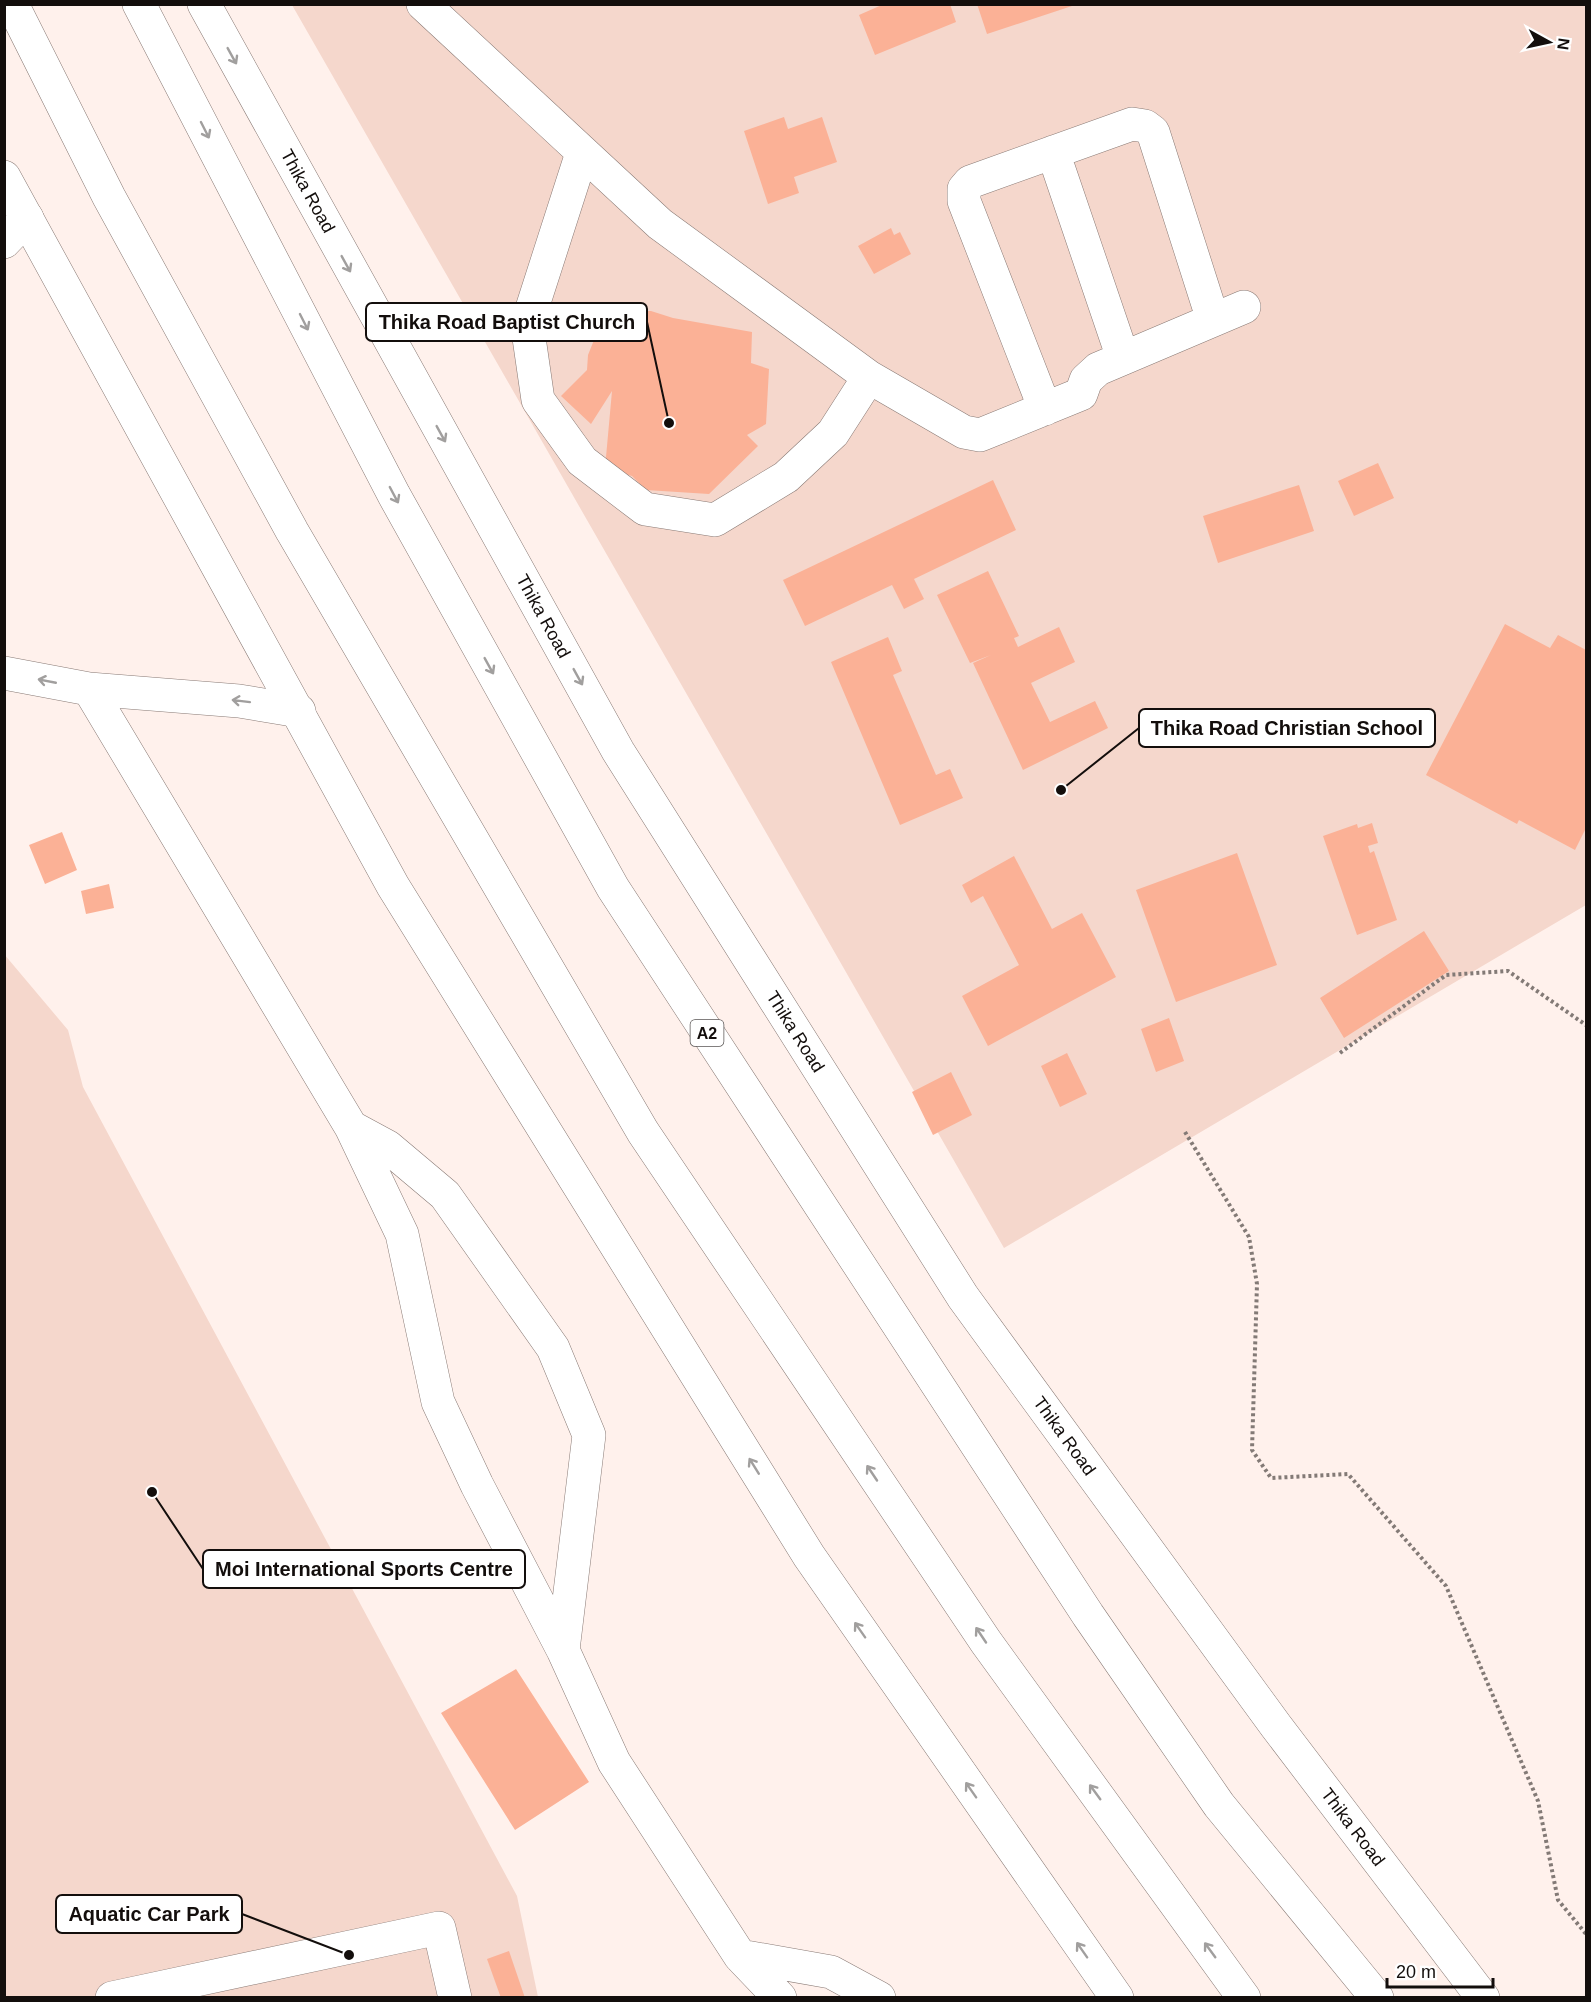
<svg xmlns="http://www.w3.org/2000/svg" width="1591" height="2002" viewBox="0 0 1591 2002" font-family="Helvetica,sans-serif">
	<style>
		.green { fill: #f5d7cc }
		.building { fill: #fbb196 }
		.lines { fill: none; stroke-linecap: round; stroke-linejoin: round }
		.minor-casing { stroke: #897a75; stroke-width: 34 }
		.major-casing { stroke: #897a75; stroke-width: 34 }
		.highway-casing { stroke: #897a75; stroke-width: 34 }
		.path { stroke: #837a76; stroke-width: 4; stroke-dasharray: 3 3; stroke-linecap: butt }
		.minor { stroke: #fff; stroke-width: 33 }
		.major { stroke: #fff; stroke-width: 33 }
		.highway { stroke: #fff; stroke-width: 33 }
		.oneway { stroke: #a19f9e }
		.labels { text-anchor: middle; stroke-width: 4.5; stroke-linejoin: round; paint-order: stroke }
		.shield { fill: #fff; stroke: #5a5655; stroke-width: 1.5 }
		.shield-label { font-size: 16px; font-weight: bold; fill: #130e0c }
		.street-label { font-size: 18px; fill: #130e0c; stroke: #fff }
		.leader { fill: none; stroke: #130e0c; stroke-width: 2 }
		.callout-dot { fill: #130e0c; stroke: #fff; stroke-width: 2 }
		.callout { fill: #fff; stroke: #130e0c; stroke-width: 2 }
		.callout-label { font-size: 20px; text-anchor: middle; font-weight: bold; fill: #130e0c }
	</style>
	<rect width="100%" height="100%" fill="#fff1ec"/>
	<path class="green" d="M292,5H1586V905L1004,1248Z
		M4,954L68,1030L83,1087L517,1896L538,1997H5Z"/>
	<path class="building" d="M884,4H950L956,22L875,55L859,15Z
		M977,4H1075V5L987,34Z
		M784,117L788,129L822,117L837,162L794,177L799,193L768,204L744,131Z
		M891,228L894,235L900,232L911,254L874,274L858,246Z
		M627,311H651L673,318L752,332L751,363L769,369L766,424L747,435L758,446L709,494L646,490L632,476L605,468L612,391L591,424L561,396L587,370L588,355L596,335L613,319Z
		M1378,463L1394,498L1354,516L1338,481Z
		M993,480L1016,530L914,579L924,599L904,609L892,585L805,626L783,580Z
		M1299,485L1314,531L1218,563L1203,516Z
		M988,571L1019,636L1014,638L1018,647L1059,627L1075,662L1031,683L1050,722L1095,701L1108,728L1023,770L973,663L991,655L970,663L937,595Z
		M1505,624L1550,648L1558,635L1586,650V828L1575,850L1519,820L1517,824L1426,775Z
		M888,637L902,671L893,675L936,775L950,769L963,798L900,825L831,662Z
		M1372,823L1378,843L1368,846L1370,853L1374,851L1397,920L1357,935L1323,836L1357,824L1358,828Z
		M62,832L77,870L45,884L29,845Z
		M1237,853L1277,965L1176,1002L1136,890Z
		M1014,856L1052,929L1082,913L1116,977L988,1046L962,996L1019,965L983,896L971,903L962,885Z
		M109,884L114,908L86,914L81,891Z
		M1424,931L1449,971L1344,1038L1320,998Z
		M1169,1018L1184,1061L1156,1072L1141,1029Z
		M1067,1053L1087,1094L1060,1107L1041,1066Z
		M951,1072L972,1115L933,1135L912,1092Z
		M516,1669L589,1782L515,1830L441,1713Z
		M509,1951L525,1998H501L487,1959Z"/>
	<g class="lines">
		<defs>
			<path id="minor" d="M423,4L660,224L869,377L833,433L786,477L715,520L645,509L582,461L538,400L527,324L582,153
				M1053,152L1123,358
				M4,242L27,218
				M869,377L964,432L980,435L1081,394L1086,380L1098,369L1244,307
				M1045,409L964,201V189L970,182L1132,124L1145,126L1153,132L1213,320
				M4,673L89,689L239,701L299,711
				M89,689L351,1127L402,1234L438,1402L477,1485L563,1650L614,1762L740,1956L831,1972L879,1998
				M351,1127L388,1147L445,1195L553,1348L589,1435L563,1650
				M740,1956L780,1998
				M112,1998L439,1928L455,1998"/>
			<g id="major">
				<path id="s1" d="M204,4L618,751L963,1297L1276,1726L1483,1998"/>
				<path d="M4,177L393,886L809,1556L1117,1998"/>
			</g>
			<path id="highway" d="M12,4L109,197L292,531L643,1132L986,1642L1244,1998
				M139,4L394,495L613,888L1088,1615L1219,1805L1377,1998"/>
		</defs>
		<use href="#minor" class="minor-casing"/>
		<use href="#major" class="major-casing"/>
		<use href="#highway" class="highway-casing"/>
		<path class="path" d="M1340,1053L1446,975L1508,971L1586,1025
			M1185,1132L1249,1237L1257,1284L1252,1450L1271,1478L1348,1474L1446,1586L1538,1801L1558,1900L1586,1934"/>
		<use href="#minor" class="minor"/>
		<use href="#major" class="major"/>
		<use href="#highway" class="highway"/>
	</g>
	<defs><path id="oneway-shaft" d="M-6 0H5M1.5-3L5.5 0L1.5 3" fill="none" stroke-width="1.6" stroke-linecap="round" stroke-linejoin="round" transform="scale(1.5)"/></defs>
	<g class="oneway">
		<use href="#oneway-shaft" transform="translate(232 56) rotate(61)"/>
		<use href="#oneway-shaft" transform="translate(205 130) rotate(63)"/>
		<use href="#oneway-shaft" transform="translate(346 264) rotate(61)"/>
		<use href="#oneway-shaft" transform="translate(304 322) rotate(63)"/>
		<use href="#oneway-shaft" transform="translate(441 434) rotate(61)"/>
		<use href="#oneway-shaft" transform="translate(394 495) rotate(62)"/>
		<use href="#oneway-shaft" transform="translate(489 666) rotate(61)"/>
		<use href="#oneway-shaft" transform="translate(578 677) rotate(61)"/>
		<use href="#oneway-shaft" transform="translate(47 681) rotate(-169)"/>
		<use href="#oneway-shaft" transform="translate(241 701) rotate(-173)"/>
		<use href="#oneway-shaft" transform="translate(754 1466) rotate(-122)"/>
		<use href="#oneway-shaft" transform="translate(872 1473) rotate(-124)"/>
		<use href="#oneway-shaft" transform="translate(860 1630) rotate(-125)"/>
		<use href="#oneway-shaft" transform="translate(981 1635) rotate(-124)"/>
		<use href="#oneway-shaft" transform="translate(971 1790) rotate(-125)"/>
		<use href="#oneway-shaft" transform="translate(1095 1792) rotate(-126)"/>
		<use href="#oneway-shaft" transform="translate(1082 1950) rotate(-125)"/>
		<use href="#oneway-shaft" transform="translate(1210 1950) rotate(-126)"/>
	</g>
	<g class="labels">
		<rect class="shield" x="690.5" y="1020" width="33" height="26" rx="4.5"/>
		<g class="shield-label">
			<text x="707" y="1039">A2</text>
		</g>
		<g class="street-label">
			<text dy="6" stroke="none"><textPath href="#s1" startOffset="214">Thika Road</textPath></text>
			<text dy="6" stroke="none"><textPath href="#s1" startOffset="700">Thika Road</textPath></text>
			<text dy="6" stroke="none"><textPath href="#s1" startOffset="1186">Thika Road</textPath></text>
			<text dy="6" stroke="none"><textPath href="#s1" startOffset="1672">Thika Road</textPath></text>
			<text dy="6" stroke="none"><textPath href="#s1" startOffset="2158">Thika Road</textPath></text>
		</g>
	</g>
	<path class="leader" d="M669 423L647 322M1061 790L1139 728M152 1492L203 1569M349 1955L242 1914"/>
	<g class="callout-dot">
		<circle cx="669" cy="423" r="6"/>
		<circle cx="1061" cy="790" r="6"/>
		<circle cx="152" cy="1492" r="6"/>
		<circle cx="349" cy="1955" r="6"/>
	</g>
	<g class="callout">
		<rect x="366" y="303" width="281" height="38" rx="6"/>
		<rect x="1139" y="709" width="296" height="38" rx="6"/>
		<rect x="203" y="1550" width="322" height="38" rx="6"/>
		<rect x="56" y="1895" width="186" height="38" rx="6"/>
	</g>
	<g class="callout-label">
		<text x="507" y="329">Thika Road Baptist Church</text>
		<text x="1287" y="735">Thika Road Christian School</text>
		<text x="364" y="1576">Moi International Sports Centre</text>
		<text x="149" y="1921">Aquatic Car Park</text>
	</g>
	<rect width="1591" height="2002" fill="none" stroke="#130e0c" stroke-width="12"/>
	<g transform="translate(1549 42) rotate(98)" stroke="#ffffff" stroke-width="4.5" paint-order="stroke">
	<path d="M0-4.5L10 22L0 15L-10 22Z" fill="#130e0c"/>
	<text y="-9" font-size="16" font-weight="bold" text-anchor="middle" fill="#130e0c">N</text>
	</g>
	<path d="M1387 1978v9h106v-9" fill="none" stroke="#130e0c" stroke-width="3"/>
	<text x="1396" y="1978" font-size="18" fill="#130e0c" stroke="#ffffff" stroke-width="4.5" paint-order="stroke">20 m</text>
</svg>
